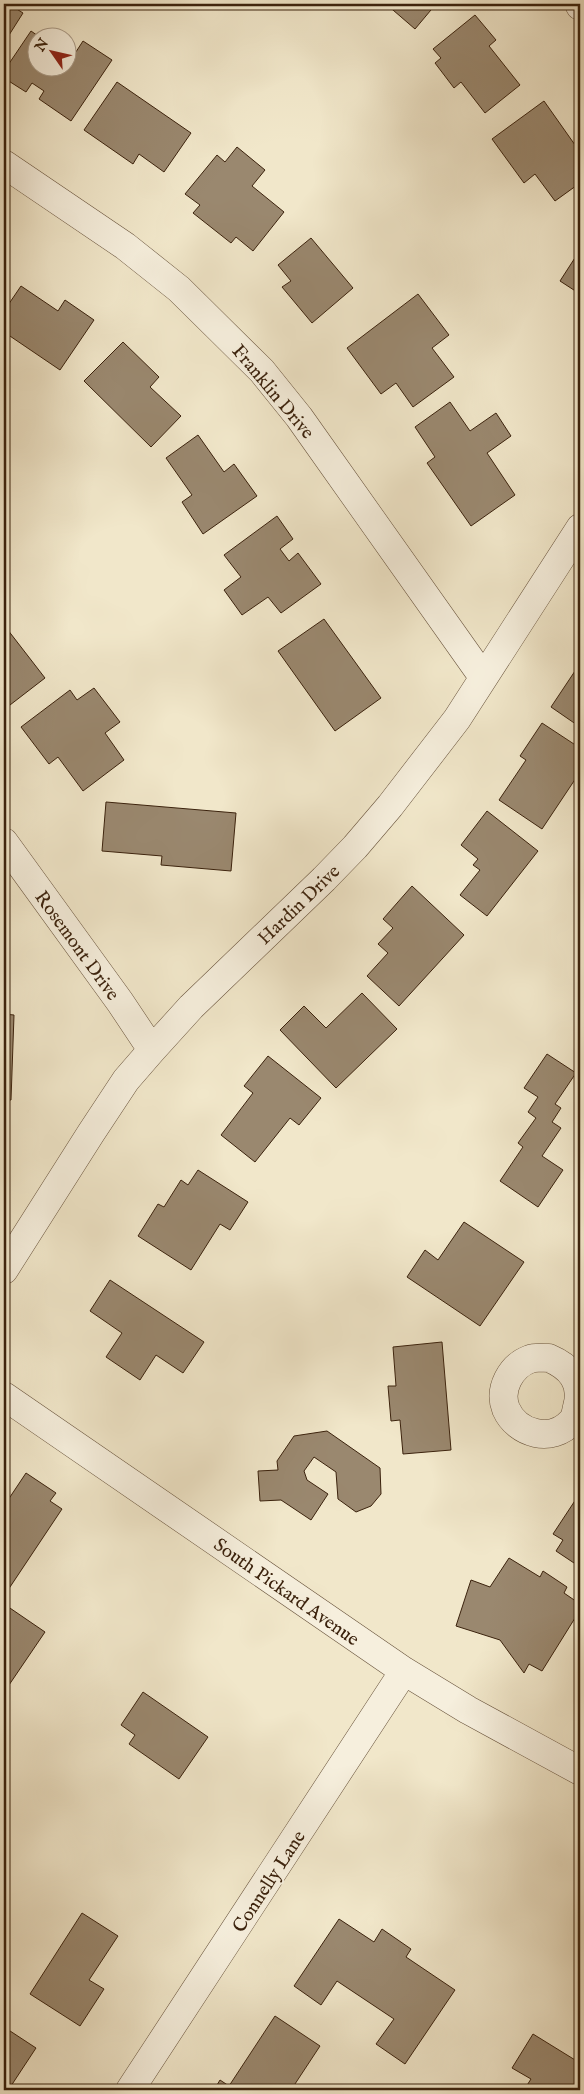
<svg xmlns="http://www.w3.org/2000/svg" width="584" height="2094" viewBox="0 0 584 2094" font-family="'IM FELL English',serif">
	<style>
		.building { fill: #9a886f; stroke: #3b220d }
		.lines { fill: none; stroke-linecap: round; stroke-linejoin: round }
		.minor-casing { stroke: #68533c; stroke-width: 29 }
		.minor { stroke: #f6efdd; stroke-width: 28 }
		.labels { text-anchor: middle; stroke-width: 4; stroke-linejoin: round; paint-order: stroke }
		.street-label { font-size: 19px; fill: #3b220d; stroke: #f6efdd }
	</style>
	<rect width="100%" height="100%" fill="#f1e7ca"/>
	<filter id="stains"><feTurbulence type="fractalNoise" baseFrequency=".004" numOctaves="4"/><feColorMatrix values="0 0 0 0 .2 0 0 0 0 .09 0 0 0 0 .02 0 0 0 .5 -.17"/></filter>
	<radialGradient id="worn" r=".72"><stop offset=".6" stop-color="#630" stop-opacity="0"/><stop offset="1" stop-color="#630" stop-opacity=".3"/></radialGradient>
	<path class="building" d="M4,4H9L23,13L4,43Z
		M386,4H436L415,29Z
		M475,15L496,40L489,46L520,85L485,113L461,82L454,88L435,63L441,58L433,49Z
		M31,31L41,38H38V68H68V55L72,58L83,41L112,60L71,121L39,99L44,91L32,83L26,92L4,78V71Z
		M117,82L191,133L164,172L139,154L133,164L84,130Z
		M544,101L580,152V183L555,201L535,174L524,183L492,139Z
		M237,147L265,170L252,186L284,212L253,251L236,237L231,243L193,213L200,205L185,194L217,155L225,162Z
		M311,238L353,288L312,323L282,287L291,281L278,265Z
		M580,250V294L560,281Z
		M21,286L58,311L65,300L94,320L60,370L4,332V311Z
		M418,294L449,335L432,348L454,377L413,407L396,383L381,394L347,348Z
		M123,342L159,377L150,387L181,416L151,447L84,381Z
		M450,402L470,431L496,413L511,436L487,453L515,495L471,526L427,463L435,457L415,427Z
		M198,435L224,472L234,464L257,496L203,534L182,502L192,495L166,458Z
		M277,516L293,539L280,549L289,561L298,553L321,584L281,613L268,597L242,615L224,590L241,577L224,555Z
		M324,619L381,698L335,731L278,651Z
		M4,625L45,678L10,705L4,697Z
		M575,671L580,675V727L551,707Z
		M94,688L120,722L105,733L124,760L83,791L58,757L49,764L21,727L70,690L77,700Z
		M542,723L580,748V772L542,829L499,800L526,760L520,756Z
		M106,802L236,813L231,871L161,865L162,856L102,851Z
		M487,811L538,851L487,916L460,895L480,870L473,865L478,859L461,845Z
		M412,886L464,935L399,1006L367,976L388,953L378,944L393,928L383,919Z
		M362,993L397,1029L336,1088L280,1030L304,1006L326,1028Z
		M4,1014L14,1015L11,1100H4Z
		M547,1054L576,1073L555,1104L561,1108L552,1122L561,1128L542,1156L563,1170L538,1207L500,1181L523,1147L518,1143L536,1118L528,1112L538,1097L524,1088Z
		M268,1056L321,1098L299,1125L290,1118L255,1162L221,1135L253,1093L244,1086Z
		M198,1170L248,1202L230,1230L220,1224L191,1270L138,1236L158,1204L164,1207L181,1180L188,1185Z
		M464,1222L524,1262L480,1326L407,1277L425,1250L438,1260Z
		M110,1280L204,1342L183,1373L156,1355L140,1380L106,1357L122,1333L90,1311Z
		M442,1342L451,1450L403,1454L400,1420L391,1421L388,1386H396L393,1347Z
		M327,1431L380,1468L381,1494L371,1506L356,1512L338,1499L336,1472L314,1457L304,1471L307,1480L328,1494L311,1520L281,1500L260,1501L258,1471L278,1470L277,1461L294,1436Z
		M26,1473L56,1493L50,1501L62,1509L4,1596V1506Z
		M580,1493V1567L556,1551L563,1540L553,1534Z
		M509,1558L540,1577L543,1571L567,1587L564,1593L580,1604V1610L542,1671L529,1664L524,1673L500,1640L456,1626L471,1580L490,1587Z
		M4,1604L45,1632L9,1685L4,1681Z
		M143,1692L208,1737L179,1779L129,1744L135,1735L121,1725Z
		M82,1913L118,1936L89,1980L104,1989L80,2026L30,1994Z
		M339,1919L374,1942L382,1929L411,1949L406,1957L455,1990L405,2064L376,2044L394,2019L337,1981L321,2005L294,1986Z
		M275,2016L320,2046L293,2087L297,2090H214L220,2080L229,2086Z
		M4,2027L36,2048L9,2089L4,2086Z
		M533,2034L580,2063V2090H524L531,2079L512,2068Z"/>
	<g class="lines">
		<defs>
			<path id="minor" d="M579,4L580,6
				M4,164L125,246L179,289L262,371L299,417L483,677
				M4,842L120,1002L152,1050
				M4,1270L91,1133L126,1080L152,1050L191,1007L324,879L355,847L390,806L457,719L580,528
				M549,1358C570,1367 584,1382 577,1407C576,1412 575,1418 572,1421C552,1444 517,1434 506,1409C498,1389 511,1366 530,1359C535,1357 543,1358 549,1358Z
				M4,1396L404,1671L468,1710L580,1771
				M130,2090L404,1671"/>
		</defs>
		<use href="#minor" class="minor-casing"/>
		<use href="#minor" class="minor"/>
	</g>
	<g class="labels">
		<g class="street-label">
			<text transform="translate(274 391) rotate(50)" y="7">Franklin Drive</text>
			<text transform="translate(298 904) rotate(-44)" y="7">Hardin Drive</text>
			<text transform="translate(78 945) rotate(54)" y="7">Rosemont Drive</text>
			<text transform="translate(287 1591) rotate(35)" y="7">South Pickard Avenue</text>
			<text transform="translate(268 1881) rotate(-57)" y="7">Connelly Lane</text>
		</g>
	</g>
	<rect width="584" height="2094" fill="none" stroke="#f1e7ca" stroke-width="20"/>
	<rect x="5" y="5" width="574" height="2084" fill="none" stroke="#3b220d" stroke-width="2.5"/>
	<rect x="10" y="10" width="564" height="2074" fill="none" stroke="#3b220d"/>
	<g transform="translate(52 52) rotate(304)"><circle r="24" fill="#f6efdd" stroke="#ab9d8a"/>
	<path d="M0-4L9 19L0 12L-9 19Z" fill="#8f2418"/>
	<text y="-8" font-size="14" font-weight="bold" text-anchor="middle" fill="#3b220d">N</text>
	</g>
	<rect width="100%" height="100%" filter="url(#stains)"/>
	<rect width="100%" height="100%" fill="url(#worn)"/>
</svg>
